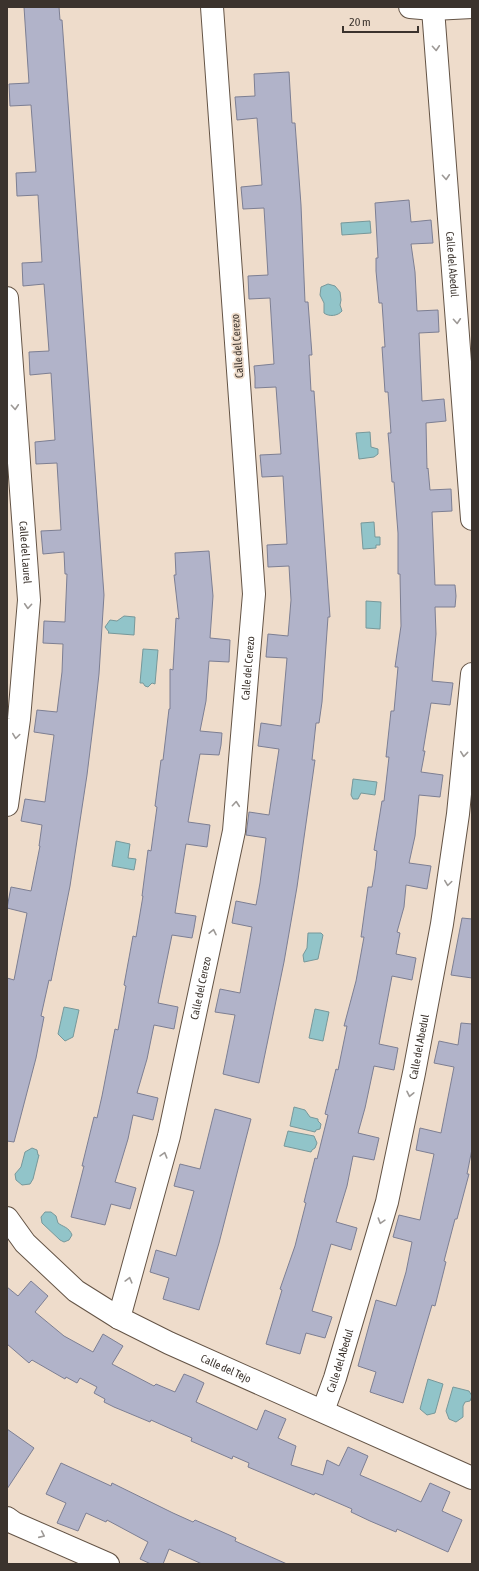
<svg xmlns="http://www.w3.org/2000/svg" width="479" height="1571" viewBox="0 0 479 1571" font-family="'Asap Condensed',sans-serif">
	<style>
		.water { fill: #91c4c9; stroke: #77989a }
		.building { fill: #b1b3c9; stroke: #7d7f93 }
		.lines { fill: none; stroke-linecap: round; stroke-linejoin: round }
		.street-casing { stroke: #645446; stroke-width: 24 }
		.street { stroke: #fff; stroke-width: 22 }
		.oneway { stroke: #9d9996 }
		.labels { text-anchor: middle; stroke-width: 3.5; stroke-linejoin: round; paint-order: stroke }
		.street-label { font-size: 11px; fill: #3b332d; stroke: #eedccb }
	</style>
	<rect width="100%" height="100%" fill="#eedccb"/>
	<path class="water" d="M370,221L371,233L342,235L341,223Z
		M328,284L335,286L340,292L341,300L340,305L342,311C338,316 329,317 324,313V303L320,295L321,287Z
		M370,432L371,447L378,449V454L374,457L359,459L356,433Z
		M374,522L375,537H380V545H376V548L363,549L361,523Z
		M366,601L381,602L380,629L366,628Z
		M124,616L135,617L134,635L108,633L109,632L105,627L110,620L117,621Z
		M143,649L158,650L155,684L152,683L148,687L145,686L143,683H140Z
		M353,779L377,782L375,795L361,793L358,799H353L351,795Z
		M116,841L130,844L128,858L136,859L134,870L112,866Z
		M308,933H321L323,935L318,959L304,962L303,955L307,948Z
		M64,1007L79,1010L73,1037L65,1041L58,1034Z
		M315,1009L329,1012L323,1041L309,1038Z
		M294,1107L305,1110L310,1117L318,1119V1121L321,1124L320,1129L316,1130L315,1132L290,1126Z
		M288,1131L314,1136L317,1143L315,1148L312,1150L311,1152L284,1146Z
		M32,1148L37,1150L38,1155H39L33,1179L30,1184L22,1185L16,1180L15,1174L21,1167L25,1152Z
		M45,1212H51L56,1216L58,1223C63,1227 69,1227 72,1235L69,1240L64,1242L60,1240L42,1223L41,1217Z
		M428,1379L443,1384L435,1413L427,1415L420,1409Z
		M453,1387L469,1391L472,1396L470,1401L465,1402L463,1406V1417L456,1422L449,1419L446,1411Z"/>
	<path class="building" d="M24,7H59L60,20H62L104,595L99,674L95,710L87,775L70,886L51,981L49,980L41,1016L44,1017L36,1058L14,1142L7,1141V978L14,980L27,913L7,908L11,887L31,891L40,846H39L42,825L21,821L25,799L45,802L54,735L34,732L37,710L57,712L62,672L63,644L43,643L44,621L65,622L67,574H65L64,552L43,554L41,531L61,530L57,463L36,464L35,442L55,440L51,373L30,375L29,352L49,351L44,284L23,286L22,263L42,262L38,195L17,196L16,173L36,172L31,105L10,106L9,84L29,83Z
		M289,72L292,123H295L301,205L305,302H308L312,355H309L311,391H314L330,617H328L322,702L319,723H316L312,760H315L297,887L284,962L259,1083L223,1074L235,1015L215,1012L220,989L240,993L247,955L252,927L232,923L236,901L256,905L260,883L266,838L246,835L249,812L269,815L279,749L258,746L261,723L281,726L287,658L266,657L268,634L288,636L291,600L289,566L268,567L267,545L287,544L283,476L262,477L260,455L281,454L276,387L255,388V377L254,366L274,364L270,298L249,299L248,276L268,275L264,208L243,209L241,187L262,185L257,118L237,120L235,97L255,96L254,74Z
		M409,200L411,222L431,220L433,243L411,244L415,272L417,311L438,310L439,332L419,333L422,401L444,399L446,421L426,423L427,469L428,468L430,490L451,489L452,511L432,512L435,585H455L456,596L455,607H435L436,634L432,681L453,683L450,705L431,703L423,751H425L421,772L443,775L440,797L419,795L415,836L409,863L431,866L427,889L406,885L404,907L397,932L400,933L396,954L416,958L412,980L392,976L379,1044L398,1048L394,1070L374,1066L365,1108L358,1133L379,1138L374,1160L353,1156L347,1186L336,1222L357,1228L351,1250L331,1244L312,1311L332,1317L325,1338L306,1333L300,1354L266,1344L282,1290L280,1289L295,1246L306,1203L304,1202L315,1158L317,1159L328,1115L325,1114L336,1069L338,1070L347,1026H344L356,981L364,937H361L368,887H372L375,869L377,851L374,850L382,801H384L389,757H386L391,711H394L398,667H395L401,626L400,574H398V533L394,482H392L389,444L388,433H391L388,392H385L382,347H385L382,303H379L376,271V258H378L375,203Z
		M209,551L213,596L210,638L230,640L229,662L209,661L206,701L200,731L222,733L221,745L219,755L200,754L188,822L210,825L207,847L186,844L175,913L196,916L194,928L192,938L172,935L158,1003L178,1007L174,1029L154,1025L147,1059L137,1093L158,1098L153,1120L133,1115L128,1139L115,1182L136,1188L130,1209L111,1204L105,1225L71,1217L84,1166H82L94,1117L97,1118L102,1096L115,1029L118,1030L126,986L124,985L133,936L136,937L143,896H142L148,850L151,851L157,807L155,806L161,760H163L169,709H170V669L173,670L176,618L179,619L174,575H176L175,553Z
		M462,918L472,919V978L451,975Z
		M461,1023L472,1024V1149L467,1174H469L457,1219H455L444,1261L446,1262L435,1306L432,1305L403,1403L370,1392L376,1372L358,1366L376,1300L396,1306L406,1272L412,1242L393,1237L399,1215L420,1220L434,1154L416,1150L420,1128L441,1133L454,1067L434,1063L439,1041L458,1045Z
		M215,1109L251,1119L219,1243L199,1310L163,1299L169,1278L150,1272L156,1250L176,1256L194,1191L174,1186L180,1164L200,1169Z
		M31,1281L48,1296L35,1312L64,1336L93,1352L103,1334L123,1346L112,1364L154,1386L156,1384L175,1392L184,1374L194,1378L204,1383L196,1402L257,1430L265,1410L286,1419L278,1438L296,1446L291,1465L323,1475L327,1460L339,1466L348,1447L368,1456L360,1475L397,1491L421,1502L430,1483L450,1492L442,1511L462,1520L448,1552L397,1529L396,1532L370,1521L351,1512L352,1509L315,1493L314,1495L248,1467L249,1463L233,1456L232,1459L191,1441L192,1438L171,1429L151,1420L150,1422L114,1407L104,1402L105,1399L94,1393L97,1387L80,1378L77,1383L66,1377L65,1379L32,1360L29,1363L7,1344V1287L18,1296Z
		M7,1429L34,1448L7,1489Z
		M61,1463L111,1486L112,1483L173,1513L193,1522L195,1520L218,1530L236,1538L235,1541L287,1564H202L169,1549L163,1564H151L140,1559L148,1542L107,1520L106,1522L86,1513L78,1531L57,1523L66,1503L46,1494Z"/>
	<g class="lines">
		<defs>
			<g id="street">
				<path d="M410,7L433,9L472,7"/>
				<path id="s1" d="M433,9L472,519"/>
				<path id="s2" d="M7,298L29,600L19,719L7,805"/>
				<path id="s3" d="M7,1218L25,1243L76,1291L119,1318L169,1343L472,1478"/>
				<path id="s4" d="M119,1318L169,1136L234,831L254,594L212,7"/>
				<path id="s5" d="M323,1411L335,1378L387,1202L414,1073L442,924L458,814L472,674"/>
				<path d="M7,1518L14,1523L108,1564"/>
			</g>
		</defs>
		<use href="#street" class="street-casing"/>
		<use href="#street" class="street"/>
	</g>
	<defs><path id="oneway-chevron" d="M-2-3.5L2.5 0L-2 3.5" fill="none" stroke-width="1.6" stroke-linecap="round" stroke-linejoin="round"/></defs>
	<g class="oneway">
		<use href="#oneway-chevron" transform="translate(436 48) rotate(86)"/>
		<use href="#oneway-chevron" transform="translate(446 177) rotate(86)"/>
		<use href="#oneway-chevron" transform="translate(457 321) rotate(86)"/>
		<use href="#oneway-chevron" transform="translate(15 407) rotate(86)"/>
		<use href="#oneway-chevron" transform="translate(28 606) rotate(94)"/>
		<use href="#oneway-chevron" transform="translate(16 736) rotate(98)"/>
		<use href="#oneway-chevron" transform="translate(464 754) rotate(96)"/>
		<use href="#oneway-chevron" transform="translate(236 804) rotate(-85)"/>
		<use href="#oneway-chevron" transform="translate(448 883) rotate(98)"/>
		<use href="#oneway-chevron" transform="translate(213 932) rotate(-78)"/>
		<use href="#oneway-chevron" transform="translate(410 1094) rotate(102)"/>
		<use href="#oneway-chevron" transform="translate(164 1155) rotate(-74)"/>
		<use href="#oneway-chevron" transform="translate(381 1221) rotate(107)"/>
		<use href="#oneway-chevron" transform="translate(129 1280) rotate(-75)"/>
		<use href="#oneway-chevron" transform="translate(42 1535) rotate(24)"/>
	</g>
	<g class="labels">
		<g class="street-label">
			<text dy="4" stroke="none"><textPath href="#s1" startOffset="256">Calle del Abedul</textPath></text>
			<text transform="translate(237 346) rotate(-94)" y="4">Calle del Cerezo</text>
			<text dy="4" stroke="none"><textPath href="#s2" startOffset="255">Calle del Laurel</textPath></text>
			<text dy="4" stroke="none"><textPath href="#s4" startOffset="664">Calle del Cerezo</textPath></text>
			<text dy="4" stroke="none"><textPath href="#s4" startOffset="340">Calle del Cerezo</textPath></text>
			<text dy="4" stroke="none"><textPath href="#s5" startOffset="377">Calle del Abedul</textPath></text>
			<text dy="4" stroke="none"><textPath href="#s5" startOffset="53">Calle del Abedul</textPath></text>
			<text dy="4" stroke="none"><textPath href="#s3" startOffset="270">Calle del Tejo</textPath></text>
		</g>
	</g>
	<rect width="479" height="1571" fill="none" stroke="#3b332d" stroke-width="16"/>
	<path d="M343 26v6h75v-6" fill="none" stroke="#3b332d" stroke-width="2"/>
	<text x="349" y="26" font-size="12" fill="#3b332d" stroke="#eedccb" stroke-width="3" paint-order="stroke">20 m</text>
</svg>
